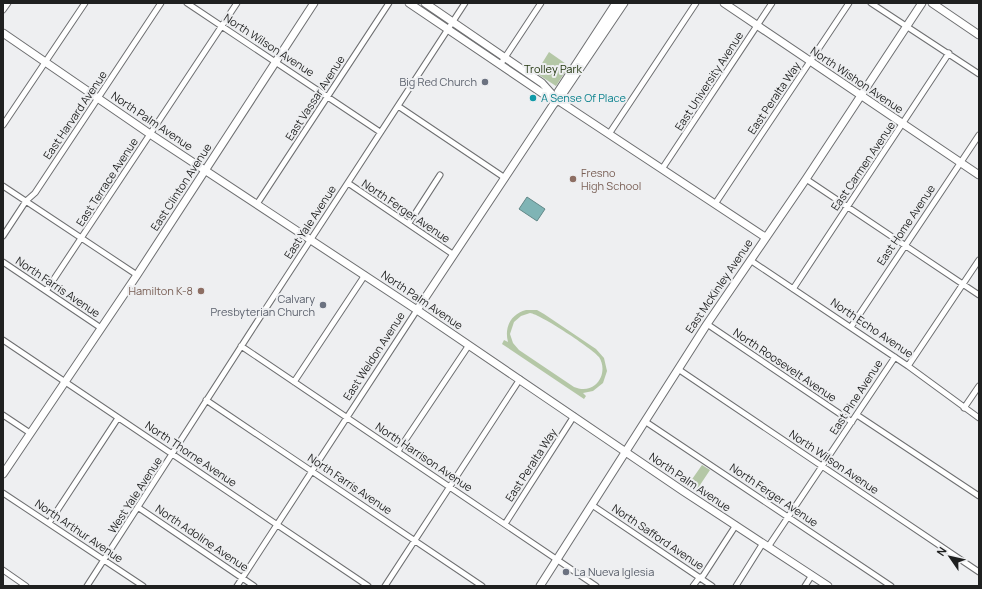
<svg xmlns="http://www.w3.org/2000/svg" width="982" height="589" viewBox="0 0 982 589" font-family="Manrope,sans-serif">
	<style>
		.green { fill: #b4c7a6; fill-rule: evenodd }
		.water { fill: #7fb4b5; stroke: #628888 }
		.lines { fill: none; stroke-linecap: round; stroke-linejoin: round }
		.street-casing { stroke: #6e6f71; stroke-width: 7 }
		.secondary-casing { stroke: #6e6f71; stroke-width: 9 }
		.street { stroke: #fff; stroke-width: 5 }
		.secondary { stroke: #fff; stroke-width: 7 }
		.worship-dot { fill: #6b7280; stroke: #eeeff1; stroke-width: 1.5 }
		.culture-dot { fill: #0f9aa8; stroke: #eeeff1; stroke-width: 1.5 }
		.education-dot { fill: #8d6e63; stroke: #eeeff1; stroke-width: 1.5 }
		.labels { text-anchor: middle; stroke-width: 4; stroke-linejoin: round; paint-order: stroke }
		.street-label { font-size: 11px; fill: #1f2020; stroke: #eeeff1 }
		.park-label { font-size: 11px; fill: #1c3008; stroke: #eeeff1 }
		.worship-label { font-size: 11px; fill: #5b616d; stroke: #eeeff1; text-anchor: end }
		.culture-label { font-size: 11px; fill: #0d838f; stroke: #eeeff1; text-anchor: start }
		.education-label { font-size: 11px; fill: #785e54; stroke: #eeeff1; text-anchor: start }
	</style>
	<rect width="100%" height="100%" fill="#eeeff1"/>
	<path class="green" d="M549,52L569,66L556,86L536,73Z
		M526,310H537L544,314L596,349L604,358L607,371L603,383L593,391L583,393L586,396L584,399L502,344L504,340L508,342C504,327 511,314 526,310ZM530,313C540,314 593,349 599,357C605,366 603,379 595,385C589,390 581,390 574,387L519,350L513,343L510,334L514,322L521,316Z
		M702,465L710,470L696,491L688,485Z"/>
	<path class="water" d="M527,197L545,209L537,221L519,209Z"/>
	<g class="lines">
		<defs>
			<path id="street" d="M187,3L380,132
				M871,3L979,74
				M3,10L8,3
				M500,65L541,3
				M398,106L505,178
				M3,125L85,3
				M609,134L696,3
				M662,169L772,3
				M806,179L979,295
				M348,183L454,255
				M3,186L137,275
				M257,204L389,3
				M715,204L849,3
				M409,223L440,175
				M3,236L26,201L35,193L161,3
				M750,260L908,366L979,418
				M3,262L101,328
				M793,289L949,53
				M46,291L237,3
				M707,324L852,422
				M851,327L979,135
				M3,340L368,586
				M241,346L596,586
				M908,366L979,260
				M678,369L979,572
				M294,382L365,275
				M206,400L482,586
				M964,408L979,386
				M3,415L30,433
				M857,415L979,496
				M646,422L891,586
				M398,451L469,345
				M3,493L143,586
				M592,505L712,586
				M139,508L254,586
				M49,523L118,418
				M505,524L574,416
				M768,547L895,357
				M3,570L26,586
				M87,586L255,325L465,3
				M237,586L417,310
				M385,586L520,379
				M693,586L699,578L703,576L736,525
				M736,586L763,543
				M805,586L812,575"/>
			<path id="secondary" d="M409,3L548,97H551L562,103L765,237
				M425,3L542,83L551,93V97
				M724,3L979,175
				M932,3L979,35
				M3,33L150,134L417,310L683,491L828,586
				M557,99L558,92L616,3
				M417,310L553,105L562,95L624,3
				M3,474L137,275L314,3
				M540,586L707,324L806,179L922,3"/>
		</defs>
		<use href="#street" class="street-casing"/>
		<use href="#secondary" class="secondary-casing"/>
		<use href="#street" class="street"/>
		<use href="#secondary" class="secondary"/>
	</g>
	<g class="worship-dot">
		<circle cx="485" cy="82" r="4"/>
		<circle cx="323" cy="305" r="4"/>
		<circle cx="566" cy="572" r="4"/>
	</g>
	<circle class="culture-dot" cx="533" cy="98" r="4"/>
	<g class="education-dot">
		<circle cx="573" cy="179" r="4"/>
		<circle cx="201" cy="291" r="4"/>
	</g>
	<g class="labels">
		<g class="street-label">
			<text transform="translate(269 45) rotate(33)" y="4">North Wilson Avenue</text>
			<text transform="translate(857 80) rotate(34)" y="4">North Wishon Avenue</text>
			<text transform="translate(709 81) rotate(-57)" y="4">East University Avenue</text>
			<text transform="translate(315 98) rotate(-57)" y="4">East Vassar Avenue</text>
			<text transform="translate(774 98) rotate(-56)" y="4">East Peralta Way</text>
			<text transform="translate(75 115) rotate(-56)" y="4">East Harvard Avenue</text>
			<text transform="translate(152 121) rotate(34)" y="4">North Palm Avenue</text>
			<text transform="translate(863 166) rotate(-56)" y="4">East Carmen Avenue</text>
			<text transform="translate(107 182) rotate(-57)" y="4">East Terrace Avenue</text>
			<text transform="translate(181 187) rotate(-57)" y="4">East Clinton Avenue</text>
			<text transform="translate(406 211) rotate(34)" y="4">North Ferger Avenue</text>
			<text transform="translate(310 222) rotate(-57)" y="4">East Yale Avenue</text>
			<text transform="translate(906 225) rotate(-56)" y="4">East Home Avenue</text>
			<text transform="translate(719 286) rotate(-56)" y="4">East McKinley Avenue</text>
			<text transform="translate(58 287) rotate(34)" y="4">North Farris Avenue</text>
			<text transform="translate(422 300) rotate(34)" y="4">North Palm Avenue</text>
			<text transform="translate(872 328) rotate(34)" y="4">North Echo Avenue</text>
			<text transform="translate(374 356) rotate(-57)" y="4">East Weldon Avenue</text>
			<text transform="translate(785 365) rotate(34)" y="4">North Roosevelt Avenue</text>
			<text transform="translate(856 397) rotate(-57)" y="4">East Pine Avenue</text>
			<text transform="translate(191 454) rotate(34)" y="4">North Thorne Avenue</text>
			<text transform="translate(424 457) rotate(34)" y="4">North Harrison Avenue</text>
			<text transform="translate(834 462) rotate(34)" y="4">North Wilson Avenue</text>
			<text transform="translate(531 465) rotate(-57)" y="4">East Peralta Way</text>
			<text transform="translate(690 482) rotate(34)" y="4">North Palm Avenue</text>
			<text transform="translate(350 484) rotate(34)" y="4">North Farris Avenue</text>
			<text transform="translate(135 495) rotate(-57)" y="4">West Yale Avenue</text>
			<text transform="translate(774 495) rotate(34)" y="4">North Ferger Avenue</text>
			<text transform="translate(79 531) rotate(34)" y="4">North Arthur Avenue</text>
			<text transform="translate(658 537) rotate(34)" y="4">North Safford Avenue</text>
			<text transform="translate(202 538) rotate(34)" y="4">North Adoline Avenue</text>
		</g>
		<g class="park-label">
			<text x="553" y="73">Trolley Park</text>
		</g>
		<g class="worship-label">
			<text x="477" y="86">Big Red Church</text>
			<text x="315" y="303">Calvary<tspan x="315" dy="13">Presbyterian Church</tspan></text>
			<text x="574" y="576" text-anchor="start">La Nueva Iglesia</text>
		</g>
		<g class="culture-label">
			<text x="541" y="102">A Sense Of Place</text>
		</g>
		<g class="education-label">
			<text x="581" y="177">Fresno<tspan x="581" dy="13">High School</tspan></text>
			<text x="193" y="295" text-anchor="end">Hamilton K-8</text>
		</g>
	</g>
	<rect width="982" height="589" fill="none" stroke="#1f2020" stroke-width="8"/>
	<g transform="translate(950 557) rotate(304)" stroke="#eeeff1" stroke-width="3" paint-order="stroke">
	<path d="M0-3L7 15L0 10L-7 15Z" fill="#1f2020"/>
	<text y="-6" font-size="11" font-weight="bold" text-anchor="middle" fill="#1f2020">N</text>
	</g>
</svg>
